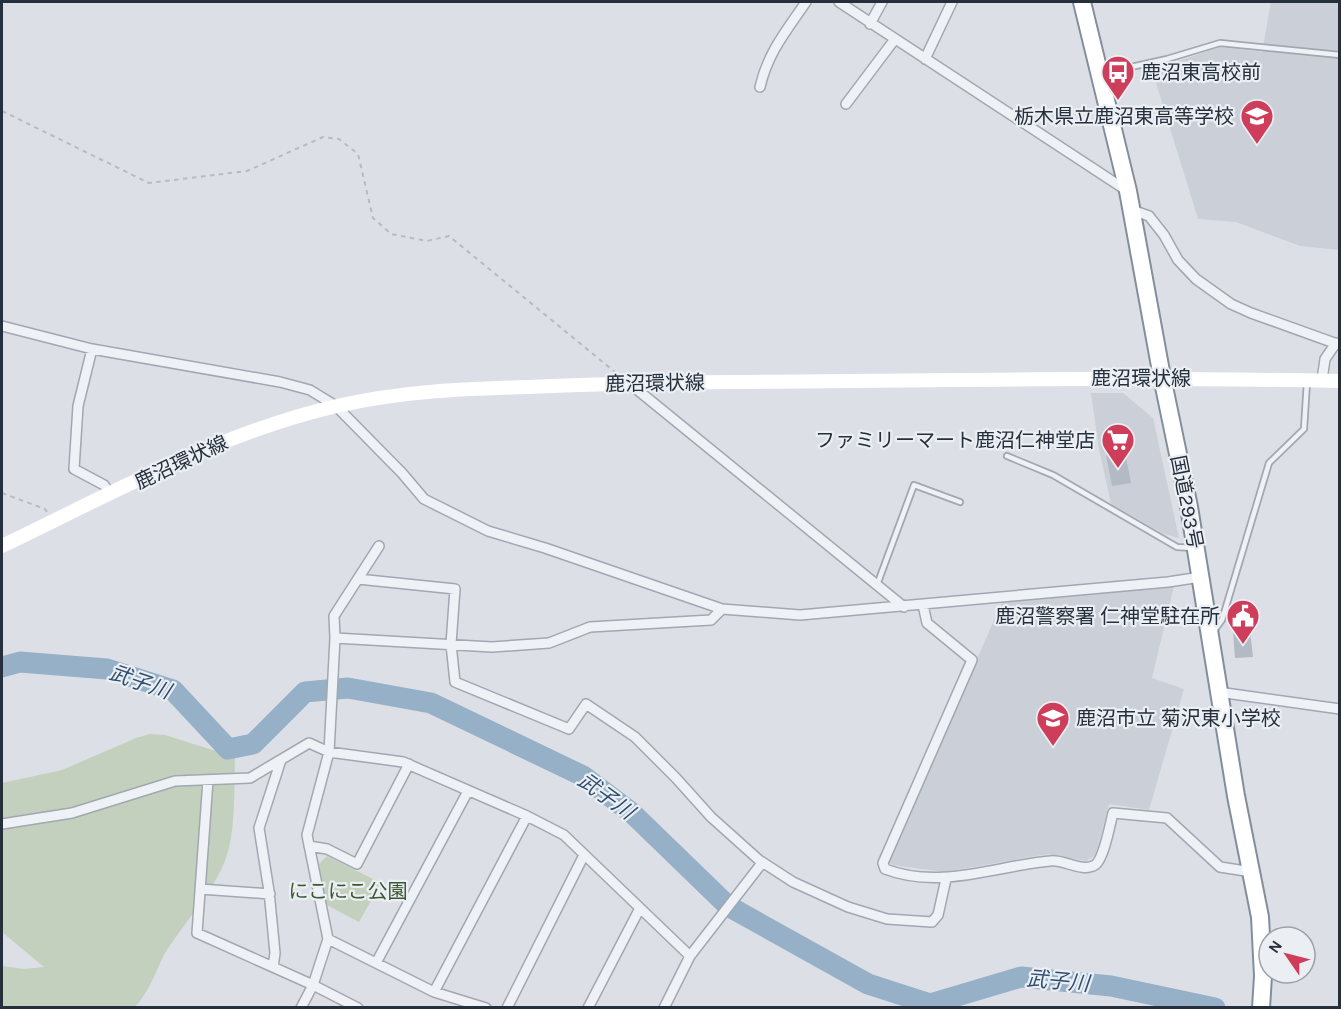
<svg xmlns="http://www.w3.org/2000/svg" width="1341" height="1009" viewBox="0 0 1341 1009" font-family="Karla,'Noto Sans JP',sans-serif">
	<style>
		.built { fill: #cacfd8 }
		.green { fill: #c3d0bd }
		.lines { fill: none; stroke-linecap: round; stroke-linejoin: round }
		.river { stroke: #96b0c7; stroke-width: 21 }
		.building { fill: #b3bac3 }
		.lane-casing { stroke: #a2a7b0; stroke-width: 8 }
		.street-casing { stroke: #a2a7b0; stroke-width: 12 }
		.highway-casing { stroke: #838e9d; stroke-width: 20 }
		.path { stroke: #b6bbc1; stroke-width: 2; stroke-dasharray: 4.5 4.5; stroke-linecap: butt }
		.lane { stroke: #eef1f5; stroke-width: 4.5 }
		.street { stroke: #eef1f5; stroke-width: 9 }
		.secondary { stroke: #fff; stroke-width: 14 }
		.highway { stroke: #fff; stroke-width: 16 }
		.labels { text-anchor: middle; stroke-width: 4.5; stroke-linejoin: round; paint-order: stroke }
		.poi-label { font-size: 20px; fill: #262f3c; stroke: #ebeff4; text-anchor: end }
		.street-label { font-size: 20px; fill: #262f3c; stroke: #ebeff4 }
		.park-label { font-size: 20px; fill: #3c5833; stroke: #ebeff4 }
		.water-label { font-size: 21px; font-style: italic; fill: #304f70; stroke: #ebeff4 }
	</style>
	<rect width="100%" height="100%" fill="#dce0e6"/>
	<path class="built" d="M1271,2H1339V250L1300,246L1236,222L1198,219L1152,70L1220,47L1262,52Z
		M1091,393H1123L1153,418L1179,538L1164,534L1111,504L1099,449Z
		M1174,586L1152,678L1184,689L1149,810L1109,804L1096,855L1086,861L1048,854L944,872L893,865L888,862L1002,602Z"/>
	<path class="green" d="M150,734L165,735L235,757C234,787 236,831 226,858C215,890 182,925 164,955C155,973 149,992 135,1007H2V966L24,969L44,967L2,932V783L62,770L136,738Z
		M327,856L381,883L359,922L325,904L319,864Z"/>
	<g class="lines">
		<path class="river" d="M2,667L20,662L107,669L173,690L228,749L253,744L305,692L348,688L431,703L583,776L632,813L728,906L868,984L930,1004L1021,977L1111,986L1215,1008"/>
	</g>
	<path class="building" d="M1125,452L1131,483L1112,486L1106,455Z
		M1250,631L1253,657L1235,658L1233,632Z"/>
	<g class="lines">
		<defs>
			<path id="lane" d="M1104,73L1167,59L1220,43L1340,55
				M1007,456L1053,475L1177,547L1193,548
				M877,585L914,485L960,502
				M1214,631L1222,620L1269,463L1304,429L1307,382"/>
			<path id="street" d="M839,2L1126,190
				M870,24L882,2
				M925,59L952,2
				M760,87C768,52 787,30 806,2
				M846,104L895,39
				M1132,210L1149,216L1164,235L1178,260L1196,279L1231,304L1251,313L1340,345
				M2,326L92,349L280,382L310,390L336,406L402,473L424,499L488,531L545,548L722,609L800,615L1168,582L1201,577
				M92,349L78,406L74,469L104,485L110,494
				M1322,380L1325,359L1336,343
				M629,383L904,607
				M358,579L455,589L451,644L455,682L569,729L586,704L635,737L676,778L711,817L759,860L793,882L848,907L887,919L932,922L938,915L946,879
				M923,605L927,623L972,660L883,863L885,869C940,890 995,866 1050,861C1064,859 1082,873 1095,865C1104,859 1110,824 1113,813L1167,818L1220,867L1252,872
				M335,638L492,647L549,643L590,627L711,620L722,609
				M1218,692L1340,709
				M208,780L197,933L313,985L301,1008
				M2,824L72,813L175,781L250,778L309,743L329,752L403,762L527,816
				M309,846L327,849L357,864L409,764
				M200,889L270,894
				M328,939L434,992
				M376,963L468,791
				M273,967L275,953L269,891L259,828L281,760
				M358,1008L313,985L328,939L307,835L329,752L335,638L334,616L379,546
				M486,1008L434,992L527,816L564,835L690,956
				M507,1008L584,855
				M588,1008L640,908
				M664,1008L690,956L762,863"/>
			<path id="highway" d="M1082,2L1128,191L1162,377L1189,507L1236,796L1260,917L1263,976L1261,1008"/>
		</defs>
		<use href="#lane" class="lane-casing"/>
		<use href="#street" class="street-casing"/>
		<use href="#highway" class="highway-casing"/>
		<path class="path" d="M2,111L149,183L247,171L323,137L339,139L358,154L373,218L391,234L427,241L449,236L615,372
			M2,493L45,509L47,512"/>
		<use href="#lane" class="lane"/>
		<use href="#street" class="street"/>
		<path class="secondary" d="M2,546C111,494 219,433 337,406C403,391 461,389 528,387C601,384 675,382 748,382C945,380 1142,377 1340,381"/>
		<use href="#highway" class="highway"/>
	</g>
	<defs>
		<symbol id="bus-pin" viewBox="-11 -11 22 30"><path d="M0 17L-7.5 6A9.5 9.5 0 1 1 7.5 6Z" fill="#ce3e5a" stroke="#ebeff4"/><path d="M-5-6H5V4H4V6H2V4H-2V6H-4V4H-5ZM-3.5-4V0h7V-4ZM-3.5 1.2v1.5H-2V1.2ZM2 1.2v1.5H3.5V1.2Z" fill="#fff"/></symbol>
		<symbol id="school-pin" viewBox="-11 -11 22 30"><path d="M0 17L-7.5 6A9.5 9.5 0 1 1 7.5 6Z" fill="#ce3e5a" stroke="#ebeff4"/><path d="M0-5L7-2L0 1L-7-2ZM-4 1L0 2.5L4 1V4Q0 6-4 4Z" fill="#fff"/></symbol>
		<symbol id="supermarket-pin" viewBox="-11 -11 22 30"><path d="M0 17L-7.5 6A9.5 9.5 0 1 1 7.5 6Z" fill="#ce3e5a" stroke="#ebeff4"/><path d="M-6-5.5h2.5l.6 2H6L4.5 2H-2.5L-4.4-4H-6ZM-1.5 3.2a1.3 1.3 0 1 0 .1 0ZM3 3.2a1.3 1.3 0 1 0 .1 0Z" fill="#fff"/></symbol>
		<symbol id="civic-pin" viewBox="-11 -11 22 30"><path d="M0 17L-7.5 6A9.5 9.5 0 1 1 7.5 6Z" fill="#ce3e5a" stroke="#ebeff4"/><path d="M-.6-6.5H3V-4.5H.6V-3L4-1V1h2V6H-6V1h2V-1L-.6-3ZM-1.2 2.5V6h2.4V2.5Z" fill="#fff"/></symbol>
	</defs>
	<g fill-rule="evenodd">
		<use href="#bus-pin" x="1099" y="53" width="38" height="52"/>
		<use href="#school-pin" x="1238" y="97" width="38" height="52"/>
		<use href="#supermarket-pin" x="1099" y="421" width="38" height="52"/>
		<use href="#civic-pin" x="1224" y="597" width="38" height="52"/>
		<use href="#school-pin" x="1034" y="699" width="38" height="52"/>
	</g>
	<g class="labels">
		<g class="poi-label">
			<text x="1141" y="79" text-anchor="start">鹿沼東高校前</text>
			<text x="1234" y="123">栃木県立鹿沼東高等学校</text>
			<text x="1095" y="447">ファミリーマート鹿沼仁神堂店</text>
			<text x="1220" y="623">鹿沼警察署 仁神堂駐在所</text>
			<text x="1076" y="725" text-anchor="start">鹿沼市立 菊沢東小学校</text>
		</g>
		<g class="street-label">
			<text x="1141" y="385">鹿沼環状線</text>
			<text transform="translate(655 383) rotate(-1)" y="7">鹿沼環状線</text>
			<text transform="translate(181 462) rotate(-25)" y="7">鹿沼環状線</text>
			<text transform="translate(1187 502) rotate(79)" y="7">国道293号</text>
		</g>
		<g class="park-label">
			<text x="348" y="898">にこにこ公園</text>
		</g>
		<g class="water-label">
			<text transform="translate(140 682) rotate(19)" y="7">武子川</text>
			<text transform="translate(606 796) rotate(36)" y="7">武子川</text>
			<text transform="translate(1058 981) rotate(5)" y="7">武子川</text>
		</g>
	</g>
	<rect width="1341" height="1009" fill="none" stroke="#262f3c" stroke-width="6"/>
	<g transform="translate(1287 955) rotate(305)"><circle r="28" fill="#ebeff4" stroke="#9ca2aa" stroke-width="1.5"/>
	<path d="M0-4.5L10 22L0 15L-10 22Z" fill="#ce3e5a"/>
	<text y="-9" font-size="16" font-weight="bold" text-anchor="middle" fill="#262f3c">N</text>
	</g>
</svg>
